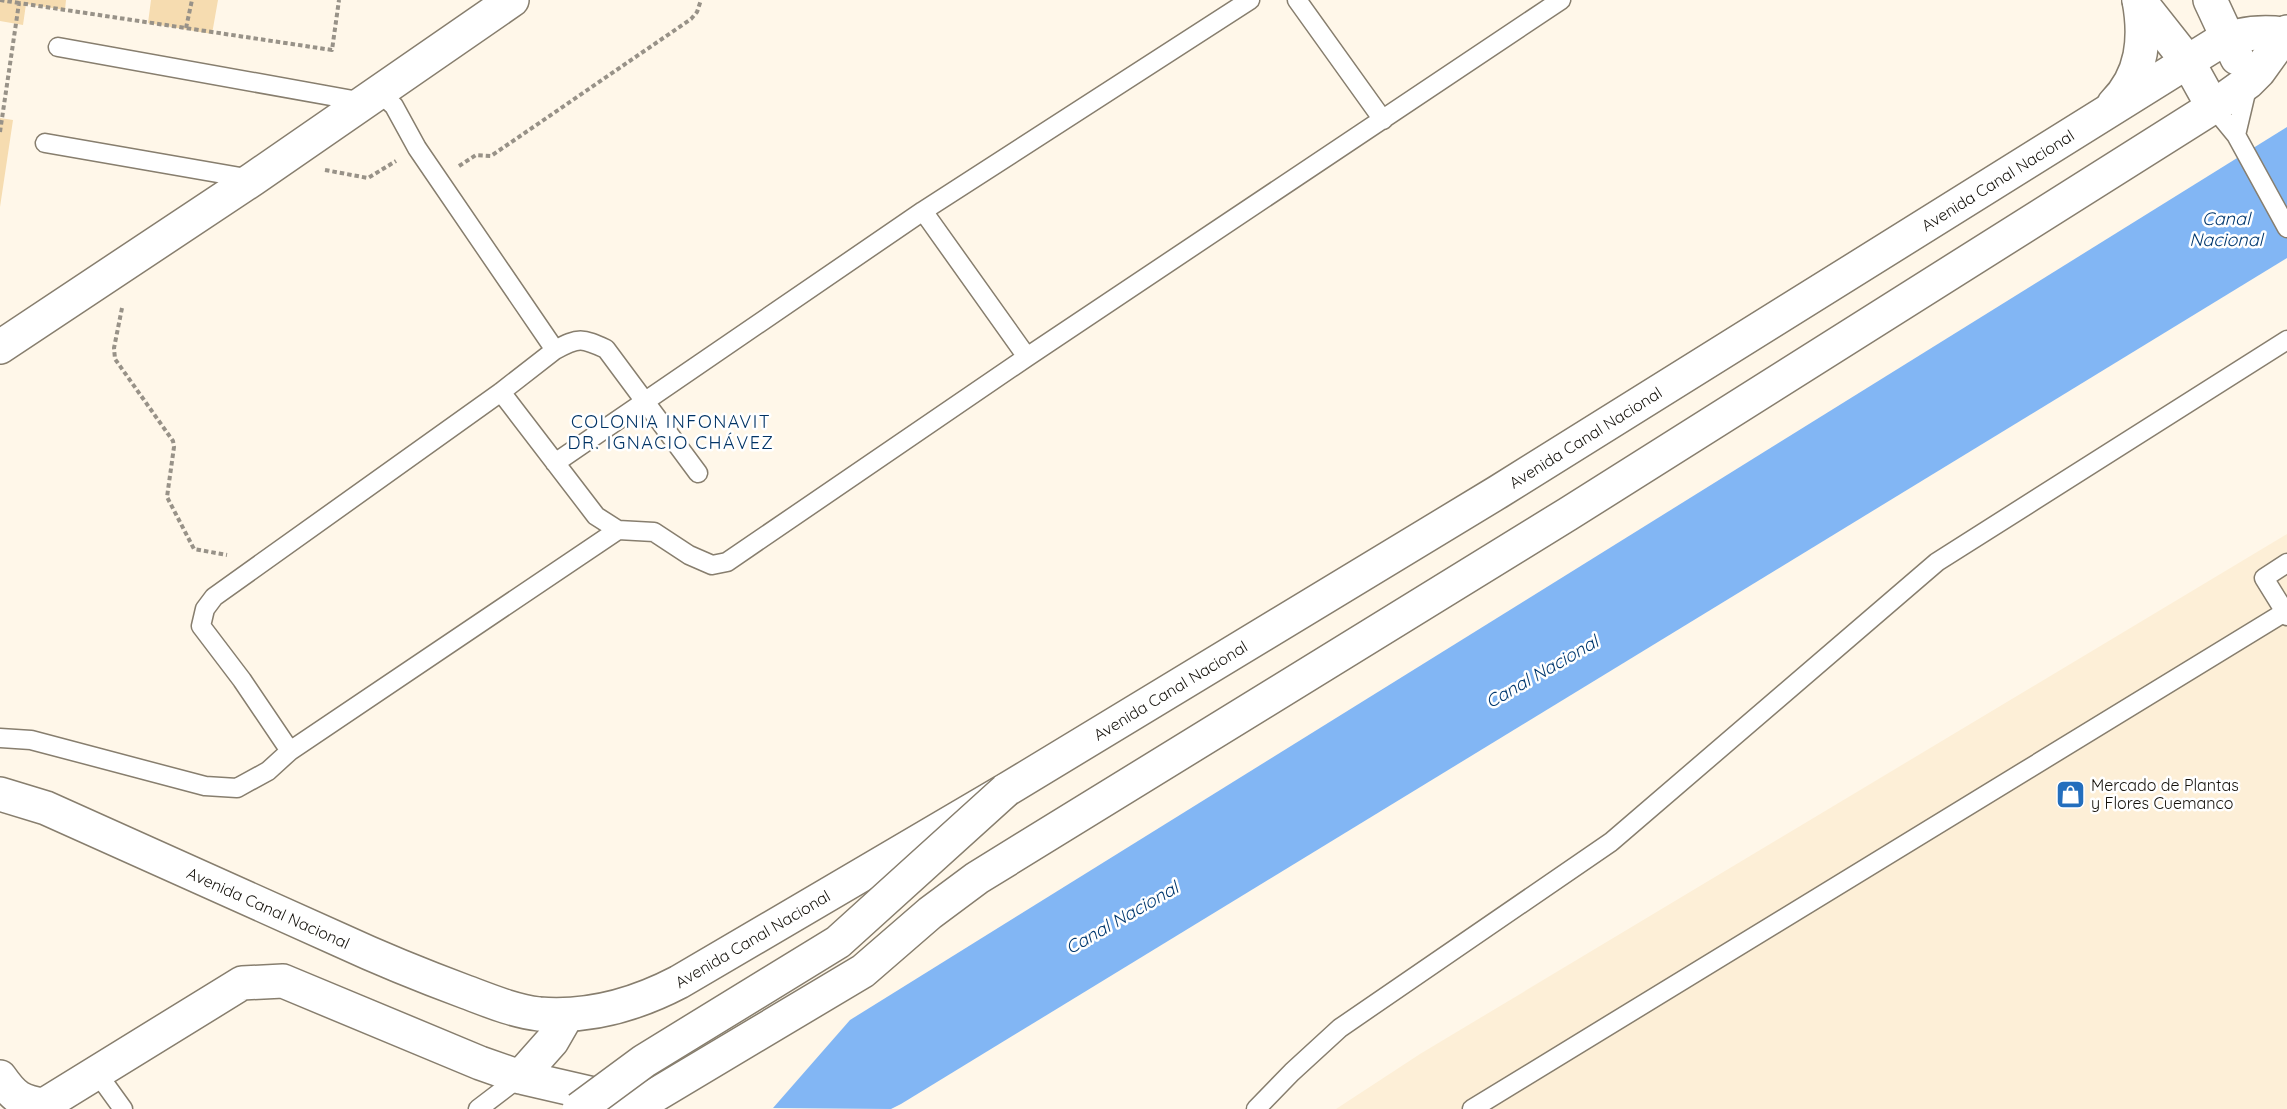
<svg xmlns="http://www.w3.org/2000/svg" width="2287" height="1109" viewBox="0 0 2287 1109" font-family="Quicksand,sans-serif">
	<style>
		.built { fill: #fdefd7 }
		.green { fill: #f6dcb0 }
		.water { fill: #82b6f4 }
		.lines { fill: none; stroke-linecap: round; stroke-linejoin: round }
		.service-casing { stroke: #877e6e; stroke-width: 21 }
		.minor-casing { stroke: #877e6e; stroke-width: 36 }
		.secondary-casing { stroke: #877e6e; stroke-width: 36 }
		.path { stroke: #989288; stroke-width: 4; stroke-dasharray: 4.5 3; stroke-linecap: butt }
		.service { stroke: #fff; stroke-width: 18 }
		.minor { stroke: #fff; stroke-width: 33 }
		.secondary { stroke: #fff; stroke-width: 33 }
		.motorway-bridge-casing { stroke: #877e6e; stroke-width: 36; stroke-linecap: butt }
		.motorway-bridge { stroke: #fff; stroke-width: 33 }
		.labels { text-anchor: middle; stroke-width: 5; stroke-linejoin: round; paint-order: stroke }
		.street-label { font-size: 16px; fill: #15120c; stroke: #fff }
		.poi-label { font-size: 16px; fill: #15120c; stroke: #fff; text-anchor: start }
		.water-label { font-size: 18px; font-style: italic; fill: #00386f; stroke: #fff }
		.neighbourhood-label { font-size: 18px; letter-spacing: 1.5px; fill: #013365; stroke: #fff }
	</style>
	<rect width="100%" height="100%" fill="#fff7e9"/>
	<path class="built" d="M2287,534V1109H1336L1420,1054Z"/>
	<path class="green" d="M0,0H66L65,10L26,4L23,25L0,21Z
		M151,0H218L212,34L148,23Z
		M0,118L13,120L0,207Z"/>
	<path class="water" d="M2287,127V258L901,1104L891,1109L773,1108L850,1020Z"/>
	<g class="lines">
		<defs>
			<path id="service" d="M1297,0L1383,120
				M58,47L364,102
				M2213,107L2236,135L2287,228
				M2236,135L2248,84
				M45,143L252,179
				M923,211L1027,357
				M555,350C579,337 582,338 606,349L698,473
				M501,392L596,516L618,530L654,532L689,555L712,565L727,562L1027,357L1561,0
				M555,463L923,211L1250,0
				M2285,612L2264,578L2287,563
				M0,738L31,740L205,786L237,788L268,771L290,751L618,530
				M290,751L242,680L201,626L205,609L214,597L501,392L555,350L417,148L394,106L379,92
				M97,1073L123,1109
				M478,1109L520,1077
				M1256,1109L1292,1072L1340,1028L1611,842L1937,562L2287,340
				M1472,1109L2285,612L2287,616"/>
			<path id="minor" d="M0,347L253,179L512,0
				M0,1077C14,1097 21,1102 44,1105L242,983L283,981L480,1063L520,1077L620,1100
				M520,1077L552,1041L567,1015"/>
			<g id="secondary">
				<path d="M2139,0L2188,62L2213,107"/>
				<path d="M2210,0L2237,58"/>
				<path d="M2114,104C2143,75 2146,38 2139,0"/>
				<path id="s1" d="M0,794L46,808C144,852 242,896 340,940C381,959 423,976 466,992C490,1001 514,1011 539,1014C589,1018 635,1005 679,982L1006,790L1498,492L2216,44C2238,33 2260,31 2284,34"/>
				<path d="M632,1109L863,971L930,913L977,878L1568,514L2213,107L2248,82L2259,71L2287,32"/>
			</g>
		</defs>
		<use href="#service" class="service-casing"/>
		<use href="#minor" class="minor-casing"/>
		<use href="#secondary" class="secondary-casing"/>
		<path class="path" d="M0,0L19,3
			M186,28L192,0
			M0,132L19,3L332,50L339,0
			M459,166L476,155L491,156L691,19L697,12L701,0
			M325,170L368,178L396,161
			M122,308L114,348L115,359L173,441L174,447L167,497L194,549L227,555"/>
		<use href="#service" class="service"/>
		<use href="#minor" class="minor"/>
		<use href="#secondary" class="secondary"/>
		<defs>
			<path id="motorway-bridge" d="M579,1109L644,1061L838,942L1006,790"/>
		</defs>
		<use href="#motorway-bridge" class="motorway-bridge-casing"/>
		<use href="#motorway-bridge" class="motorway-bridge"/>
	</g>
	<defs>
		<symbol id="shop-square" viewBox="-11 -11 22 22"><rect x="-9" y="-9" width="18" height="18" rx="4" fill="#236ebd" stroke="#fff"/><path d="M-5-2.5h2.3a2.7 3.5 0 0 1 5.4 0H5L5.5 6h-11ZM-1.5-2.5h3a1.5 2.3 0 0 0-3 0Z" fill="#fff"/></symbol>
	</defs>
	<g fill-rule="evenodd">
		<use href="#shop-square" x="2054" y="778" width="33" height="33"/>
	</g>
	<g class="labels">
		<g class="street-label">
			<text dy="6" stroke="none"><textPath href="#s1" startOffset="2272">Avenida Canal Nacional</textPath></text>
			<text dy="6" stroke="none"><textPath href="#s1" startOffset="1786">Avenida Canal Nacional</textPath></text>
			<text dy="6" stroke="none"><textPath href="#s1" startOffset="1300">Avenida Canal Nacional</textPath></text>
			<text dy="6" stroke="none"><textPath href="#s1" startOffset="292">Avenida Canal Nacional</textPath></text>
			<text dy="6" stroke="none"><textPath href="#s1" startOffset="814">Avenida Canal Nacional</textPath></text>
		</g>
		<g class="poi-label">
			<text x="2091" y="791">Mercado de Plantas<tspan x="2091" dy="18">y Flores Cuemanco</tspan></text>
		</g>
		<g class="water-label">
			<text x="2226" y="225">Canal<tspan x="2226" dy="21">Nacional</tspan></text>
			<text transform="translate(1542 672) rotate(-30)" y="6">Canal Nacional</text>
			<text transform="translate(1122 918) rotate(-30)" y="6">Canal Nacional</text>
		</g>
		<g class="neighbourhood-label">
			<text x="671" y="428">COLONIA INFONAVIT<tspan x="671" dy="21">DR. IGNACIO CHÁVEZ</tspan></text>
		</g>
	</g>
</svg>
